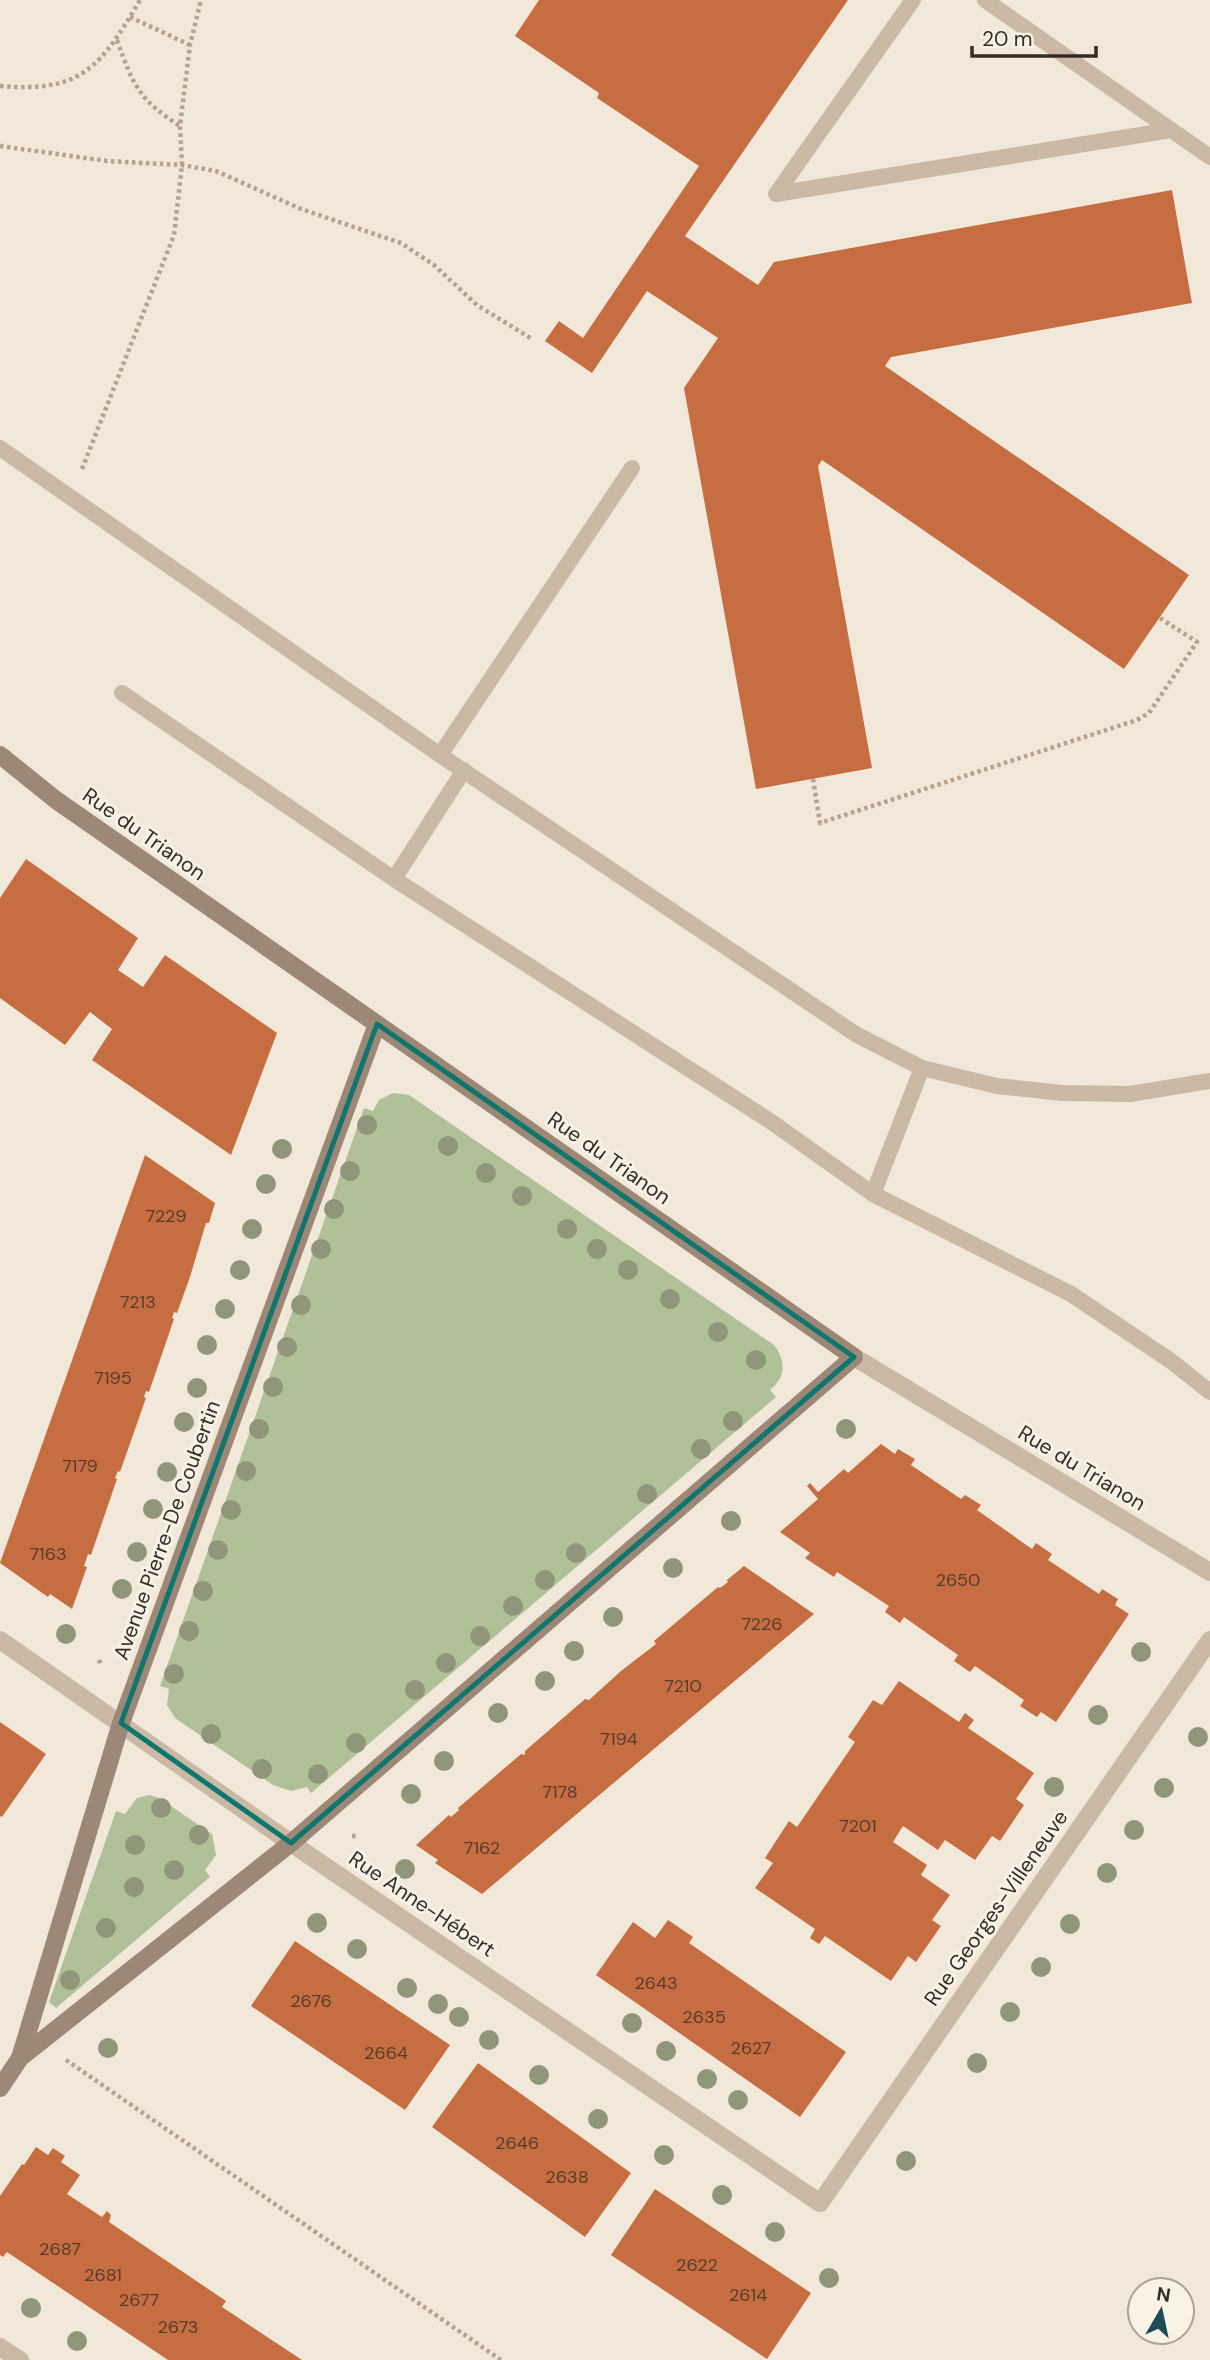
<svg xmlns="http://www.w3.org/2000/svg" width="1210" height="2360" viewBox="0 0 1210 2360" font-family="'DM Sans',sans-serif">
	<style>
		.green { fill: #b0c099 }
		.building { fill: #c66e42 }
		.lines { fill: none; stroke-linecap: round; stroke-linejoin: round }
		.path { stroke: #b5a38f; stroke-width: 4.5; stroke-dasharray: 3.5 3.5; stroke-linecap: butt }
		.lane { stroke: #c9b9a5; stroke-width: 16 }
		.street { stroke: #c9b9a5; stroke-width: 18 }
		.secondary { stroke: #9d8877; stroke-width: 18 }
		.tree { fill: #909679 }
		.marked { fill: none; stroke: #0f766e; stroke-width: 5; stroke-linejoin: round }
		.labels { text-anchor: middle; stroke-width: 6; stroke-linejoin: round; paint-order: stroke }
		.number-label { font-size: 18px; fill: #593c2d }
		.street-label { font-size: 21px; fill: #352c26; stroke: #f9f2e5 }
	</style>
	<rect width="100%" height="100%" fill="#f1e8d9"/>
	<path class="green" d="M393,1093L409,1095L774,1345C786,1361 786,1377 770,1390L776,1397L311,1793L307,1787L291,1791L273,1785L175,1718L167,1705L169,1689L160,1686L364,1108L373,1111L379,1100Z
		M149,1795L159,1798L212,1834L216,1855L205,1870L210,1877L56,2008L49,2002L116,1811L125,1814L137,1798Z"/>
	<path class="building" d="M539,0H848L685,236L758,285L774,262L1172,190L1192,303L891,357L885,366L1189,575L1124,669L822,460L818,466L872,768L756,789L684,388L718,338L647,291L592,373L545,341L559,321L583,338L699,166L597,98L599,93L515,36Z
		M26,859L138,938L118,970L143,987L165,955L277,1033L231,1155L92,1060L112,1029L90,1012L65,1045L0,998V898Z
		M145,1155L215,1203L209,1223H206L190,1277L177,1313L174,1312L172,1318L174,1319L149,1392L146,1391L144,1397L146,1398L120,1472L118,1471L115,1478L117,1479L91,1555L88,1554L84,1566L87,1567L72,1609L50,1594L48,1597L0,1563Z
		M881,1444L895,1454L898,1449L915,1459L911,1465L961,1499L965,1495L981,1505L977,1510L1032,1549L1036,1543L1052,1554L1048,1560L1099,1594L1102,1589L1118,1599L1115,1605L1129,1614L1056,1722L1041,1712L1037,1717L1020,1706L1024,1700L975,1666L970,1672L954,1661L958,1655L904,1617L900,1623L885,1612L889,1606L837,1572L834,1577L805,1558L810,1553L780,1532L818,1499L807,1486L810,1483L818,1492L844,1469L848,1473Z
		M744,1566L814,1614L482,1894L435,1863L438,1860L416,1845L449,1815L451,1817L459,1810L458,1808L521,1754L525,1755V1751L585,1699L589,1700L621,1671L656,1644L654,1641L718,1587L720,1588L728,1582L727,1580Z
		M899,1681L959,1722L965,1713L974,1720L968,1728L1034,1773L1016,1799L1024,1805L1000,1841L992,1836L975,1860L945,1840L938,1850L903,1826L893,1842L927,1865L921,1875L950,1895L932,1920L941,1926L916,1962L908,1956L891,1981L825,1936L819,1944L810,1938L815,1929L755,1888L773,1863L765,1858L789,1821L797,1827L855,1742L848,1737L873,1700L882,1705Z
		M0,1722L46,1754L2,1817L0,1816Z
		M668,1920L693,1937L689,1943L846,2052L800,2117L596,1975L633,1922L655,1938Z
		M295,1941L450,2045L405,2110L251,2006Z
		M478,2063L631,2173L585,2237L432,2127Z
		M36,2147L48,2155L53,2148L65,2156L61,2162L80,2175L67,2194L102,2217L107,2211L111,2215L109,2222L226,2301L222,2307L302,2360H168L7,2252L3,2257L0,2255V2196L22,2164L24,2165Z
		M655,2189L811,2293L767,2359L611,2255Z"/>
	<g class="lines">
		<path class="path" d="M130,17L190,45
			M117,40C133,85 139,100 180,126
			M0,86C83,93 101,66 140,0
			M0,146L107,161L182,165L216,171L301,209L401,243L434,265L477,305L532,339
			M82,469L174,235L182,165L180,126L190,45L201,0
			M813,779L820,823L1137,720L1149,713L1197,642L1160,618
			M99,1660L101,1665
			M352,1836H358
			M66,2060L501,2360"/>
		<path class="lane" d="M913,0L776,194L1171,130
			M985,0L1210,157
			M0,448L440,755L857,1035L922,1068L997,1086L1062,1093L1130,1094L1210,1081
			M122,693L394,879L770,1121L873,1194
			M440,755L632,468
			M394,879L464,770
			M922,1068L873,1194L1071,1294L1171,1361L1210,1392"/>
		<path class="street" d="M854,1357L1210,1572
			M0,1640L291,1843L820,2203L1210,1640
			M0,2347L20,2360"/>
		<path class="secondary" d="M0,755L56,800L854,1357L291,1843L20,2058
			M0,2088L20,2058L121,1723L377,1024"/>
	</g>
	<g class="tree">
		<circle cx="367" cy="1125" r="10"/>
		<circle cx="448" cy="1146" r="10"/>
		<circle cx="282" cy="1149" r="10"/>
		<circle cx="350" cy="1171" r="10"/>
		<circle cx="486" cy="1173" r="10"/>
		<circle cx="266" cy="1184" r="10"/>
		<circle cx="522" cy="1196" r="10"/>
		<circle cx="334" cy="1209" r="10"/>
		<circle cx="252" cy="1229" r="10"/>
		<circle cx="567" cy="1229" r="10"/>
		<circle cx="321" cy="1249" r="10"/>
		<circle cx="597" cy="1249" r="10"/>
		<circle cx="240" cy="1270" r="10"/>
		<circle cx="628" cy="1270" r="10"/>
		<circle cx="670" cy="1299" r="10"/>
		<circle cx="301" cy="1305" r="10"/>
		<circle cx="225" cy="1309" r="10"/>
		<circle cx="718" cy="1332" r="10"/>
		<circle cx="207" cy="1345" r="10"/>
		<circle cx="287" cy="1347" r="10"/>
		<circle cx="756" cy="1360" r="10"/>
		<circle cx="273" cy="1387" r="10"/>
		<circle cx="197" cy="1388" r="10"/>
		<circle cx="733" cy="1421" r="10"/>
		<circle cx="184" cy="1422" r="10"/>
		<circle cx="259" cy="1429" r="10"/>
		<circle cx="846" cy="1429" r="10"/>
		<circle cx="701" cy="1449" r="10"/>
		<circle cx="246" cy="1471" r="10"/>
		<circle cx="167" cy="1472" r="10"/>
		<circle cx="647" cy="1494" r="10"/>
		<circle cx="153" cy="1509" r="10"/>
		<circle cx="231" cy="1510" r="10"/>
		<circle cx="731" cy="1521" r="10"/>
		<circle cx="218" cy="1550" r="10"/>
		<circle cx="137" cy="1552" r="10"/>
		<circle cx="576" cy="1553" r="10"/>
		<circle cx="673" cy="1568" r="10"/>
		<circle cx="545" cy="1580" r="10"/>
		<circle cx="122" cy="1589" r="10"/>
		<circle cx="203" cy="1591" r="10"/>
		<circle cx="513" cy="1606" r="10"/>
		<circle cx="613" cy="1617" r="10"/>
		<circle cx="189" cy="1631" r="10"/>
		<circle cx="66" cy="1634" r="10"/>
		<circle cx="480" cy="1636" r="10"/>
		<circle cx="574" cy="1651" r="10"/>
		<circle cx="1141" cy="1652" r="10"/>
		<circle cx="446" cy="1663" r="10"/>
		<circle cx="174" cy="1674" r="10"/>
		<circle cx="545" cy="1681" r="10"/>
		<circle cx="415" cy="1690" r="10"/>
		<circle cx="498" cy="1713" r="10"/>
		<circle cx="1098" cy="1715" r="10"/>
		<circle cx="211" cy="1734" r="10"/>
		<circle cx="1198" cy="1737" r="10"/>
		<circle cx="356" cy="1743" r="10"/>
		<circle cx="444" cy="1761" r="10"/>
		<circle cx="262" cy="1769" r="10"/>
		<circle cx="318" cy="1774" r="10"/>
		<circle cx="1054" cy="1787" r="10"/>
		<circle cx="1164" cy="1788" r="10"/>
		<circle cx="411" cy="1794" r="10"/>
		<circle cx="161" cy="1808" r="10"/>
		<circle cx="1134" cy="1830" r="10"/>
		<circle cx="199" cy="1835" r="10"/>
		<circle cx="135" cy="1845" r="10"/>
		<circle cx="405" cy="1869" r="10"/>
		<circle cx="174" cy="1870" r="10"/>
		<circle cx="1107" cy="1873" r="10"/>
		<circle cx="134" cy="1887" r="10"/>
		<circle cx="317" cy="1923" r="10"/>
		<circle cx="1070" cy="1924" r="10"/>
		<circle cx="106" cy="1928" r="10"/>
		<circle cx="357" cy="1949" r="10"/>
		<circle cx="1041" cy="1967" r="10"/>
		<circle cx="70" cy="1980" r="10"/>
		<circle cx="407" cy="1988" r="10"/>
		<circle cx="438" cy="2004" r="10"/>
		<circle cx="1010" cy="2012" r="10"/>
		<circle cx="459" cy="2017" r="10"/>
		<circle cx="632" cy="2023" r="10"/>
		<circle cx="489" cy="2040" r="10"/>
		<circle cx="108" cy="2048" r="10"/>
		<circle cx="666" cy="2051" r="10"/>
		<circle cx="977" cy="2063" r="10"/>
		<circle cx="539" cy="2075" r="10"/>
		<circle cx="707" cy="2079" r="10"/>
		<circle cx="738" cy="2100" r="10"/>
		<circle cx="598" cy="2119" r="10"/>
		<circle cx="664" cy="2155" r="10"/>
		<circle cx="906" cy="2161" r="10"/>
		<circle cx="722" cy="2195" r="10"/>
		<circle cx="775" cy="2232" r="10"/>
		<circle cx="829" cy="2278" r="10"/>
		<circle cx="31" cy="2308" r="10"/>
		<circle cx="77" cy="2341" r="10"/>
	</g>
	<path class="marked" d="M377,1024L854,1357L291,1843L121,1723Z"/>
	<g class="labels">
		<g class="number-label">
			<text x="166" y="1222">7229</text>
			<text x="138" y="1308">7213</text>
			<text x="113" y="1384">7195</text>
			<text x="80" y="1472">7179</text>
			<text x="48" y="1560">7163</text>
			<text x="958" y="1586">2650</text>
			<text x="762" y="1630">7226</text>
			<text x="683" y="1692">7210</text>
			<text x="619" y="1745">7194</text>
			<text x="560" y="1798">7178</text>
			<text x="858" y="1832">7201</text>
			<text x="482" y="1854">7162</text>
			<text x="656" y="1989">2643</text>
			<text x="311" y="2007">2676</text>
			<text x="704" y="2023">2635</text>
			<text x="751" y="2054">2627</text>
			<text x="386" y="2059">2664</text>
			<text x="517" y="2149">2646</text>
			<text x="567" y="2183">2638</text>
			<text x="60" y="2255">2687</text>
			<text x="697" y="2271">2622</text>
			<text x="103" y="2281">2681</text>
			<text x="748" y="2301">2614</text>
			<text x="139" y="2306">2677</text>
			<text x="178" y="2333">2673</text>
		</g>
		<g class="street-label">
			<text transform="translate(144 834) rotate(35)" y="7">Rue du Trianon</text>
			<text transform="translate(609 1158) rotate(35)" y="7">Rue du Trianon</text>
			<text transform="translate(1082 1468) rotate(31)" y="7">Rue du Trianon</text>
			<text transform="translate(167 1530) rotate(-70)" y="7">Avenue Pierre-De Coubertin</text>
			<text transform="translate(422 1904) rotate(34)" y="7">Rue Anne-Hébert</text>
			<text transform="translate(996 1908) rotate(-55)" y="7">Rue Georges-Villeneuve</text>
		</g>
	</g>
	<g transform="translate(1161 2311) rotate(9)"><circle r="33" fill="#f9f2e5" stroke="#aba399" stroke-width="2"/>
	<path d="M0-5L12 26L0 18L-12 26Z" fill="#1c4d56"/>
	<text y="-10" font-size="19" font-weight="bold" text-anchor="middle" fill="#352c26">N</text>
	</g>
	<path d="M972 46v10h124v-10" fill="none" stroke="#352c26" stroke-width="3.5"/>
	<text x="982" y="46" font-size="21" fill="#352c26" stroke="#f9f2e5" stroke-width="5" paint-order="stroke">20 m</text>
</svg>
